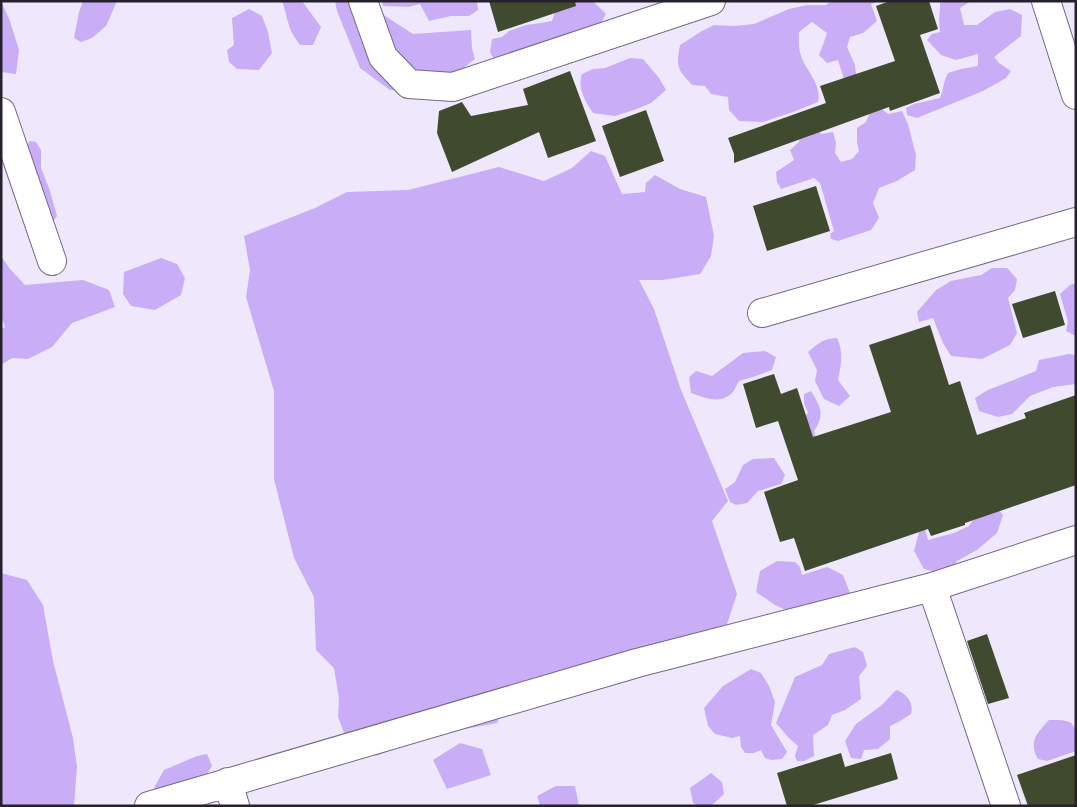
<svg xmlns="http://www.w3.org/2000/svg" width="1077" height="807" viewBox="0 0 1077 807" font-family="'Golos Text',sans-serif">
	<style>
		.forest { fill: #c9adf7 }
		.building { fill: #404a2f }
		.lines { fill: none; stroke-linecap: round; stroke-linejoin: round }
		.street-casing { stroke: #726884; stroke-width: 30 }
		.street { stroke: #fff; stroke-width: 28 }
	</style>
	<rect width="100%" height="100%" fill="#efe8fc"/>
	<path class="forest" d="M1,1L10,21L19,50L16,74L1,72Z
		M83,1H117L106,26L92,38L81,42L74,38L79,12Z
		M282,1H302L321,27L313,45H300C295,38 290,31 288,22C286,14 285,9 282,1Z
		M335,1H374L382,14L413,34L471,30L472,49L475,59L453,76L411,90H390L360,68L337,11Z
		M382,1H477L478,10L469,16H451L429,21L420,4L408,7L383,6Z
		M573,1H593L606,14L592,39L497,64L490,52L492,39L502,37L509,31L526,25L541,23L552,21L557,6Z
		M831,1H880L871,4L877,21L863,33L850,37L847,47L855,65L857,82L844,79L838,60L827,63L819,55L823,45L827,33L812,22L799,32C799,40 798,48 801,56C806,71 822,84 818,102L793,112L763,122L739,121L729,110L728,97L711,94L705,86L692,85C677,69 676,67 680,45L702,31L714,25L734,26L754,24L789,9L807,5H826Z
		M940,1H971L960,8L964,25H977L995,12L1010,9L1022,15L1021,36L994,57L999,63L1011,71L1006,78L983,91L917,118L907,115L906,108L914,104L940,98C944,88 943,83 948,73L961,69L978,66V54L956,60L941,55L927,40L932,34L940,32L939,19L940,8Z
		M249,9L262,16L268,32L272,53L259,70L237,69L229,62L227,50L234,45L232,18Z
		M630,58L643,59L659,78L666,90L651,103L634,110L615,116L593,113C585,101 577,88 582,74L593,69L605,68Z
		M882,109L888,114L902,111L908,124L916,155L915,170L897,181L879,188L873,203L879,218L871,230L838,241L831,239L830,234L834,231L820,183L814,178L781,189L777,182L776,172L794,160L790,150L799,142L800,135L817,125L821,134L833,132L836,143L835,153L841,162L852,159L859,151L857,143V128L866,122L870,113Z
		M30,141L36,142L41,150V168L50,191L57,216L50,226L22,152Z
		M591,151L605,156L622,194L645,192L646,183L655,175L680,189L706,197L714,236L711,256L700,274L663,280H639L654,309L681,390L728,501L712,521L737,594L726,627L678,668L623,662L544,681L512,684L497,723L432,735L376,756L348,743L338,717L339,699L334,668L316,650L314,597L294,558L274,479V391L246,297L250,270L244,236L315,208L347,192L408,190L499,167L544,181L572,168Z
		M1,256L10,269L25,285L83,280L109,290L115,307L72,323L52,347L28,359L12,358L1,365V329L5,327L1,315Z
		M161,258L177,264L185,278L181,295L155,310L131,306L123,294L124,272Z
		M992,268H1007L1017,279L1015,290L1008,298L1017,333L1010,345L982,359L951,356L943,343L933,318L919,322L917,312L936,290L951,281L981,275Z
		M1076,283V336L1066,331L1068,322L1060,294L1070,285Z
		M837,338C844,353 841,364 838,380L850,396L839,406L824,399L815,381L817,370L808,352C819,343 822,339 837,338Z
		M765,351L776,357L772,370L756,376L739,381C737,384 735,389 733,392C721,405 705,398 691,393L689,377L696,371L712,376L743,353Z
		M1069,354L1076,355V384L1053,387L1030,396L1012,414L998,417L979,411L975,398L988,390L1036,371L1039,360Z
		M811,391C821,407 825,415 814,431L818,445L794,436L803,418L808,413L804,403V394Z
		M774,458L785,475L781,484L758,491L747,503L736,505L730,502L725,489L735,482L743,465L753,459Z
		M993,503L1003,515L997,533L977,550L957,561L951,570L940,573L924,569L914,551L919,532L925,530L928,540L954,533L969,526L975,517Z
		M777,561L795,562L800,567L802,575L827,567L843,575L850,593L835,606L792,613L775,605L756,592L760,571Z
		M1,573L27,580L43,605L53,661L73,738L77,767L74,806H1Z
		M855,647L863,652L867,666L859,676L861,699L845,710L832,715L828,725L813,735L814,756L804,761H797L795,756L798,746L789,738L776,723L795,677L822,665L829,654Z
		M751,669L761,673L769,686L775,702L771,725L787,752L782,759L771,760L765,758L761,750L754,753H745L741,747L740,736L732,738L715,734L708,726L704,708L723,686Z
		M897,690C907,694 914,703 911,714L900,721L890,726V739L878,749L864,750L861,759L851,758L845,741L856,724L882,705L894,692Z
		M1049,720C1077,719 1076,724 1076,751L1047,761L1038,759C1028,742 1037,733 1049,720Z
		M460,743L482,749L491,775L447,789L433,760Z
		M207,754L212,766L204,779L164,800L154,788L164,770L197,756Z
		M711,773L722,782L724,794L711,806H699L693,803L690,788Z
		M556,786H575L579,806H540L537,796Z"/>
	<path class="building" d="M489,1H575L576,6L498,32Z
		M890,1H929L938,29L920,35L940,93L890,111L889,107L734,163V154L728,138L826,103L820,86L895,61L876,6Z
		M570,71L596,141L548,158L539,132L452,172L437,133L439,111L462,102L471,116L528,105L523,89Z
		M646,110L664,161L620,177L602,126Z
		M816,186L830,231L767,251L753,206Z
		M1055,291L1065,325L1023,338L1012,304Z
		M930,325L949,385L960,381L977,435L1026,418L1024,413L1076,395V485L965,523V525L931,536L928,529L805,571L794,538L780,542L764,492L798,480L778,421L756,428L743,384L774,374L781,394L797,388L813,437L891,412L869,345Z
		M987,634L1009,698L988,704L967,641Z
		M841,753L845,767L891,753L898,779L810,806H787L777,773Z
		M1076,755V806H1028L1017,775Z"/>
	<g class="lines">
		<defs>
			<path id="street" d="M363,1L383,57L409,84L453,87L711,1
				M1046,1L1076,95
				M1,112L52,261
				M762,313L1076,222
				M932,587L1006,806
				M228,782L235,806
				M149,806L637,663L932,587L1076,540"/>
		</defs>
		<use href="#street" class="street-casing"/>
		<use href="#street" class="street"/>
	</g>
	<rect width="1077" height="807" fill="none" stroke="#26212d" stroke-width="5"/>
</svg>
